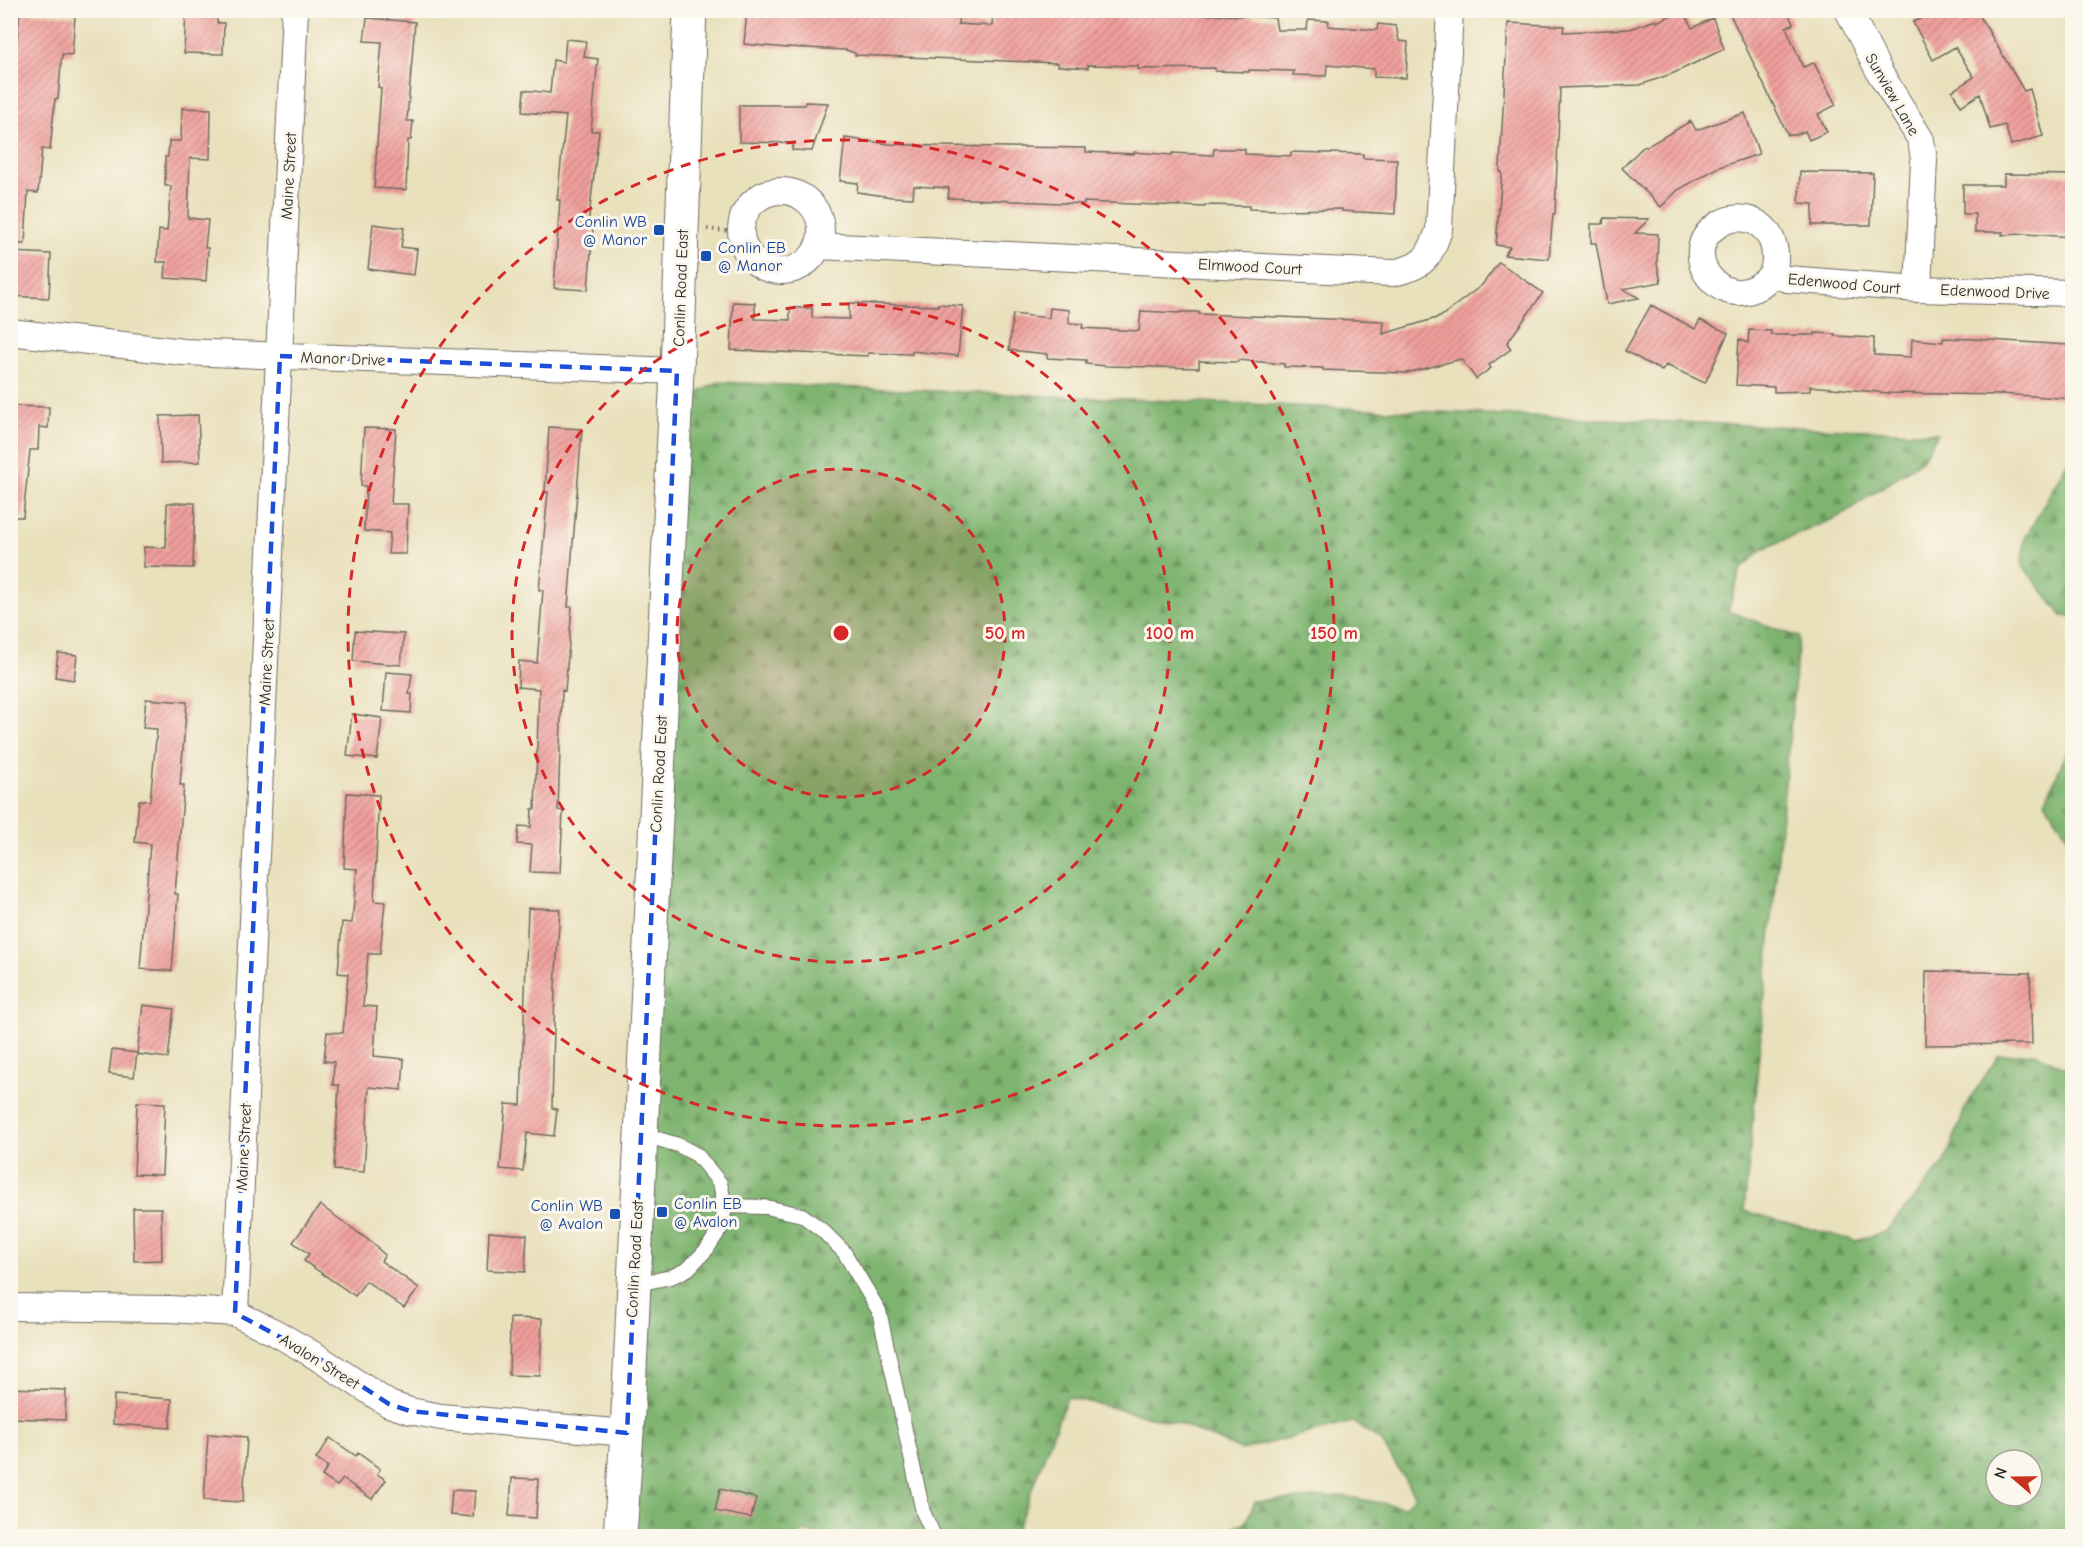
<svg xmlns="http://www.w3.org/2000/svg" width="2083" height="1547" viewBox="0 0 2083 1547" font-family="'Comic Neue',sans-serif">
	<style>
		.forest { fill: url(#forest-firs); stroke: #54704e; stroke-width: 1.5; fill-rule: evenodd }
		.building { fill: url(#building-hatch) }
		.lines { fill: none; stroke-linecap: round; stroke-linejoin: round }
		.service-casing { stroke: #6e6a5e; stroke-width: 16 }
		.minor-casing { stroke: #6e6a5e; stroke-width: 28 }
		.tertiary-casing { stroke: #6e6a5e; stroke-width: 35 }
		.path { stroke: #6e6a5e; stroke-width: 4; stroke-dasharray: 1.5 4.5; stroke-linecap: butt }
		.service { stroke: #fff; stroke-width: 14 }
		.minor { stroke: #fff; stroke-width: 26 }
		.tertiary { stroke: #fff; stroke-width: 33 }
		.marked { fill: none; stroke: #1d4ed8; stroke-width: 4.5; stroke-dasharray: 12 8; stroke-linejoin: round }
		.ring { fill: none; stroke: #d62828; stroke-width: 3; stroke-dasharray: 10 8 }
		.transit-dot { fill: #1a4fb4; stroke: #fbf7ec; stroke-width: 2 }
		.labels { text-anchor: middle; stroke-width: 6; stroke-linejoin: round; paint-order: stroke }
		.street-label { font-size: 16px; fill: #2b2b2b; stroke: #fbf7ec }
		.transit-label { font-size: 16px; fill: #164399; stroke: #fbf7ec; text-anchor: end }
		.centre { fill: #d62828; stroke: #fbf7ec; stroke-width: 3 }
		.ring-label { font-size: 18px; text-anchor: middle; font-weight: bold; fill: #d62828; stroke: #fbf7ec; stroke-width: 6; stroke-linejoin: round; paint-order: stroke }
	</style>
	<defs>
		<pattern id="forest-firs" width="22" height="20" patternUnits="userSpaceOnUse" patternTransform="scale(1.5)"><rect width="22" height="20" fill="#7eb470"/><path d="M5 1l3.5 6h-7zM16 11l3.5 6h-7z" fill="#67935c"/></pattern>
		<pattern id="building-hatch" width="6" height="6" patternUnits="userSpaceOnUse" patternTransform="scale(1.5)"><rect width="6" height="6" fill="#f09f9c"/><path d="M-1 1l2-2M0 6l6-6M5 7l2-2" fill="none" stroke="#c3827f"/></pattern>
	</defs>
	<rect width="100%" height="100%" fill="#fbf7ec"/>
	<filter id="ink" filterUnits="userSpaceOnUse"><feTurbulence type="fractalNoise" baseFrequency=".0167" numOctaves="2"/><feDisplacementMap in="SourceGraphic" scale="12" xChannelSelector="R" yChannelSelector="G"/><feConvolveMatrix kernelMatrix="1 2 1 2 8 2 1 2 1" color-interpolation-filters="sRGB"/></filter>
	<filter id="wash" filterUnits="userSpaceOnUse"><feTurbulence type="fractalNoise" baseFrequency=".008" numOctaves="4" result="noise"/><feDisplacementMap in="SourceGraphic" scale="24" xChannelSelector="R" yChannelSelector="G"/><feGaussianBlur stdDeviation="1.35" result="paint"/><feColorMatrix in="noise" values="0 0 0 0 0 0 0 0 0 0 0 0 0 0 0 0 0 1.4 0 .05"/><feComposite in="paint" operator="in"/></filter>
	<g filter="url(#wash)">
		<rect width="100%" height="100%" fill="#e9e0bc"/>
		<path class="forest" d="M718,382L1938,433L1922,460L1840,516L1763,549L1741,569L1728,611L1799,637L1744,1211L1856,1241L1886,1231L1945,1162L1967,1103L1999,1055L2036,1053L2072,1071V1536H1207L1210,1534L1245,1523L1255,1502L1342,1496L1404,1507L1415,1496L1382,1442L1353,1422L1241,1450L1180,1424L1067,1397L1014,1536H822L803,1531L799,1536H620L677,404ZM1996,1460H2032V1496H1996Z
			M2072,454V617L2062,616L2022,565L2024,540Z
			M2072,741V843L2045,802Z"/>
		<g id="blocks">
			<path class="building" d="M186,10H217V23H224L223,54L184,53Z
				M747,10H959L958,24L992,26L993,10L1172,13L1262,17L1275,18L1277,30H1307L1308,20L1329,21L1328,26L1377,30L1378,24L1396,26L1399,41L1408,42L1406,78L1374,77V69L1327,65L1326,76L1293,75L1294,71L1249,70V72L1215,71V68L1138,69V66L1088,65V68L1058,66V63L855,55V53L846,50L787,47V48L744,44Z
				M1683,10L1692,28L1713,18L1724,49L1674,73L1640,85L1560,88L1555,214H1553L1549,259L1504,255L1510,247L1496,245L1502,172H1500L1501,144L1508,23L1564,26L1563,32L1630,29L1656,20L1657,22Z
				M1728,10H1787L1793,24L1786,27L1803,67L1814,63L1836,105L1818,114L1827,132L1809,140L1805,131L1796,135H1788Z
				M1921,10H1976L2024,91L2030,89L2043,136L2011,145L2005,125L1990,129L1980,94L1961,106L1952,91L1974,77L1955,47L1933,60L1913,22L1924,17Z
				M20,11L75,16L72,55L62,54L58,99H55L50,150L42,149L38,193L28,192L25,244H10V106Z
				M367,18L415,22L407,121H413L411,140H408L406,190L374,188L381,88L378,87L382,42L364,41Z
				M566,39L586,41L584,57L598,59L591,131H599L588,226L593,227L588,290L554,288L560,200H557L566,116L522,112L524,90L550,93L553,60L564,62Z
				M805,102L828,103L812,151L792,150L793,143L739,142V105H805Z
				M182,108L211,109L210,159L190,158L188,218L208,220L205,248H208L206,281L165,278L166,262H157L159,230L167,231L171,186H165V157H168L169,141H181Z
				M1745,113L1759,154L1717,168L1678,190L1661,207L1622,168L1644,146L1646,147L1691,121L1696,130Z
				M845,138L889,144L935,146L1086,148V152L1134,154V152L1172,155V153L1213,155L1214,149H1245V154L1291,156V152L1363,154V158L1397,159L1395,214L1342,211V209L1280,210L1249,209V206L1205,205V207L1084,202V204L971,199L948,198L949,188L914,186L913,198L892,197L857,192L858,183L840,181Z
				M1800,172L1873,173L1871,225H1812L1813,204L1799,203Z
				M2004,174L2073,175V237L2024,234L2002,235L2003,232H1975V214H1963V185H2004Z
				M1604,218L1649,219L1635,233L1658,234L1657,264L1661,282L1623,289L1639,298L1607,304L1596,243H1591V224H1603Z
				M373,224L404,228L401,247L417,249L414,275L368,269Z
				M10,252L51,254L49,298L10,296Z
				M1499,262L1543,293L1507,343L1511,349L1489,365L1491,368L1476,379L1461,359L1407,373L1323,370V368L1284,367V364L1238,360V362L1199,361V368L1106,366L1086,364V360L1047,358V354L1009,350L1013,314L1049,318L1050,308L1069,310V323L1083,324L1082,328L1139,331L1141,311L1180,313V312H1199V314L1384,321L1383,334L1440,317L1482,285Z
				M733,302L755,303V319L790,320V308H812V318L849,319V303L938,306V304L963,306L958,356L912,351V354L868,353V356L731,350Z
				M1651,305L1695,329L1700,320L1728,333L1705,383L1666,365L1662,371L1625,351Z
				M1749,330L1771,331V335H1815V333L1835,334V336L1874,338V355L1911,357L1912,339L1943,342V338L1974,339L2068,345L2067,362L2073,363V399L2002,394V395L1888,393L1810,386V391L1774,392V387L1736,385L1739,339L1748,343Z
				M10,406L49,407L48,428L39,427L38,450H30L23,517H10Z
				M198,415L200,462L161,463L160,416Z
				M549,427L582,429L568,607H572L565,691L562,690L558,810L563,811L560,873L530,872L532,845L517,844L519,826L531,827L532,809H535L539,689L518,687L519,661L537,663L543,590H539L548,492L545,491Z
				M364,428L396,429L391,504H408L406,554H388L390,533L364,531L366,486H361Z
				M167,503H195L193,568L144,567V547L166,548Z
				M355,631L404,634L401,665L353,661Z
				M58,653L77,655L74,680L55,677Z
				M386,672L412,674L409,694H412L411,713L383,711Z
				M146,699L187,702L180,785H184L175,894H178L172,971L140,969L150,844L135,842L139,800L150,801L157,729L143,728Z
				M352,714L382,718L377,759L347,756Z
				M347,793L379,795L374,901L385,902L380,954H368L363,1006L377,1007L374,1056L404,1059L402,1090L369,1087L364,1172L334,1170L339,1085H333L334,1062L324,1061L327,1032L343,1033L348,974L338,973L342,922L352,923L357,869L344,868Z
				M528,908L560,909L555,987L552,1108L557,1109L554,1136L527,1133L523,1171L500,1169L506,1104L521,1105Z
				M1926,971L2030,973L2032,1044L1925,1045Z
				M143,1005L174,1009L168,1058L137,1054Z
				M112,1050L137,1053L134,1077L109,1074Z
				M137,1102L165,1103L162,1175L134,1174Z
				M320,1205L378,1247L377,1248L385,1255L381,1261L419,1288L404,1308L366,1281L355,1296L304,1261L309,1254L293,1242Z
				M133,1208H161L162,1260L134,1261Z
				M489,1232L527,1235L525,1272L487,1270Z
				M510,1318L542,1319L540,1376L509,1375Z
				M10,1388L66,1390L65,1420L10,1418Z
				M114,1395L172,1399L170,1428L113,1424Z
				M208,1434L247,1437L243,1502L204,1500Z
				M330,1438L356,1456L358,1453L380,1469L377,1474L386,1480L372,1499L343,1479L337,1486L322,1476L328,1467L316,1459Z
				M512,1478L538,1479L536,1518L509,1516Z
				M720,1489L756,1498L751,1518L715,1511Z
				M452,1490L475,1491L473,1517L450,1515Z"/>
		</g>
	</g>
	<g filter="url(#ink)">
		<use href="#blocks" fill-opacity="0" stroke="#6e6a5e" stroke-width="1.5"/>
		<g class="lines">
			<defs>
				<path id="service" d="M725,1206L766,1207L802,1215L823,1231L844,1252L879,1311L923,1512L934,1536
					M633,1285L671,1277L688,1269L707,1249L722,1226L725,1206L720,1183L697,1155L678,1145L641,1134"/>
				<path id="minor" d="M1848,10L1880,73L1921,140L1924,160L1918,289
					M741 231a40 40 0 1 1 80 0a40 40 0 1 1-80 0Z
					M818,246L1392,273C1423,267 1429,259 1439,230L1450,10
					M1772,274C1731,324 1674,258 1715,227C1724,220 1735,217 1746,219C1772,224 1780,252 1772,274L1787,279L1918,289L2072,293
					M10,332L183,352L677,371
					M10,1307L170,1309L235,1313L276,1333L314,1355L389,1404L410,1411L441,1417L627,1433
					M235,1313L295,10"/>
				<path id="tertiary" d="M620,1536L627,1433L677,371L690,10"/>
			</defs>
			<use href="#service" class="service-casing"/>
			<use href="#minor" class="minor-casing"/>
			<use href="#tertiary" class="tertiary-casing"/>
			<path class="path" d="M707,229L726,231L741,237"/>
			<use href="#service" class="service"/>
			<use href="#minor" class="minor"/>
			<use href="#tertiary" class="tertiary"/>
		</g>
	</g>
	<path class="marked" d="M280,356L677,371L627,1433L410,1411L389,1404L314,1355L235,1313Z"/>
	<circle cx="841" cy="633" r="164" fill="#d62828" fill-opacity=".12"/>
	<g class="ring">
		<circle cx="841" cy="633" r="164"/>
		<circle cx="841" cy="633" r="329"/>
		<circle cx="841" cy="633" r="493"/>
	</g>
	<g class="transit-dot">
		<rect x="653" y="224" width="12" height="12" rx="3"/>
		<rect x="700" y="250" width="12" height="12" rx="3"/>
		<rect x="656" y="1206" width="12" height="12" rx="3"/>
		<rect x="609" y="1208" width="12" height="12" rx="3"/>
	</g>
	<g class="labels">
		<g class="street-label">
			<text transform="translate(1893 94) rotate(60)" y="6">Sunview Lane</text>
			<text transform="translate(288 176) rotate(-87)" y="6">Maine Street</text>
			<text transform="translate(1250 266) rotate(3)" y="6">Elmwood Court</text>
			<text transform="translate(1844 283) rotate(5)" y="6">Edenwood Court</text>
			<text transform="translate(680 288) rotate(-88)" y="6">Conlin Road East</text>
			<text transform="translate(1995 291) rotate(2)" y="6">Edenwood Drive</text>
			<text transform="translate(343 358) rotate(2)" y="6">Manor Drive</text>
			<text transform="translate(266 662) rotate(-87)" y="6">Maine Street</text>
			<text transform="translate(658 774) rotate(-87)" y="6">Conlin Road East</text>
			<text transform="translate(243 1147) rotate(-87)" y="6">Maine Street</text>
			<text transform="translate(634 1259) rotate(-87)" y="6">Conlin Road East</text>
			<text transform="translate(320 1361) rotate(32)" y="6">Avalon Street</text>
		</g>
		<g class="transit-label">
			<text x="647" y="227">Conlin WB<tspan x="647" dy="18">@ Manor</tspan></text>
			<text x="718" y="253" text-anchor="start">Conlin EB<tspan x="718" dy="18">@ Manor</tspan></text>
			<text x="674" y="1209" text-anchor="start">Conlin EB<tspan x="674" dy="18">@ Avalon</tspan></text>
			<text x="603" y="1211">Conlin WB<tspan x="603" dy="18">@ Avalon</tspan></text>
		</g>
	</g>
	<circle cx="841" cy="633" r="9" class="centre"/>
	<g class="ring-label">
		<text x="1005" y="639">50 m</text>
		<text x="1170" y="639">100 m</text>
		<text x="1334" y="639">150 m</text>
	</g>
	<rect width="2083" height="1547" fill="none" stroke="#fbf7ec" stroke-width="36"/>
	<g transform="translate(2014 1478) rotate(290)"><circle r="28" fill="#fbf7ec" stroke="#a8a59f" stroke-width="1.5"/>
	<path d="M0-4.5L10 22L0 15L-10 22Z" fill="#c8321e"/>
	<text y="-9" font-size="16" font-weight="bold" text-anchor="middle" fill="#2b2b2b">N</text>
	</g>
</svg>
